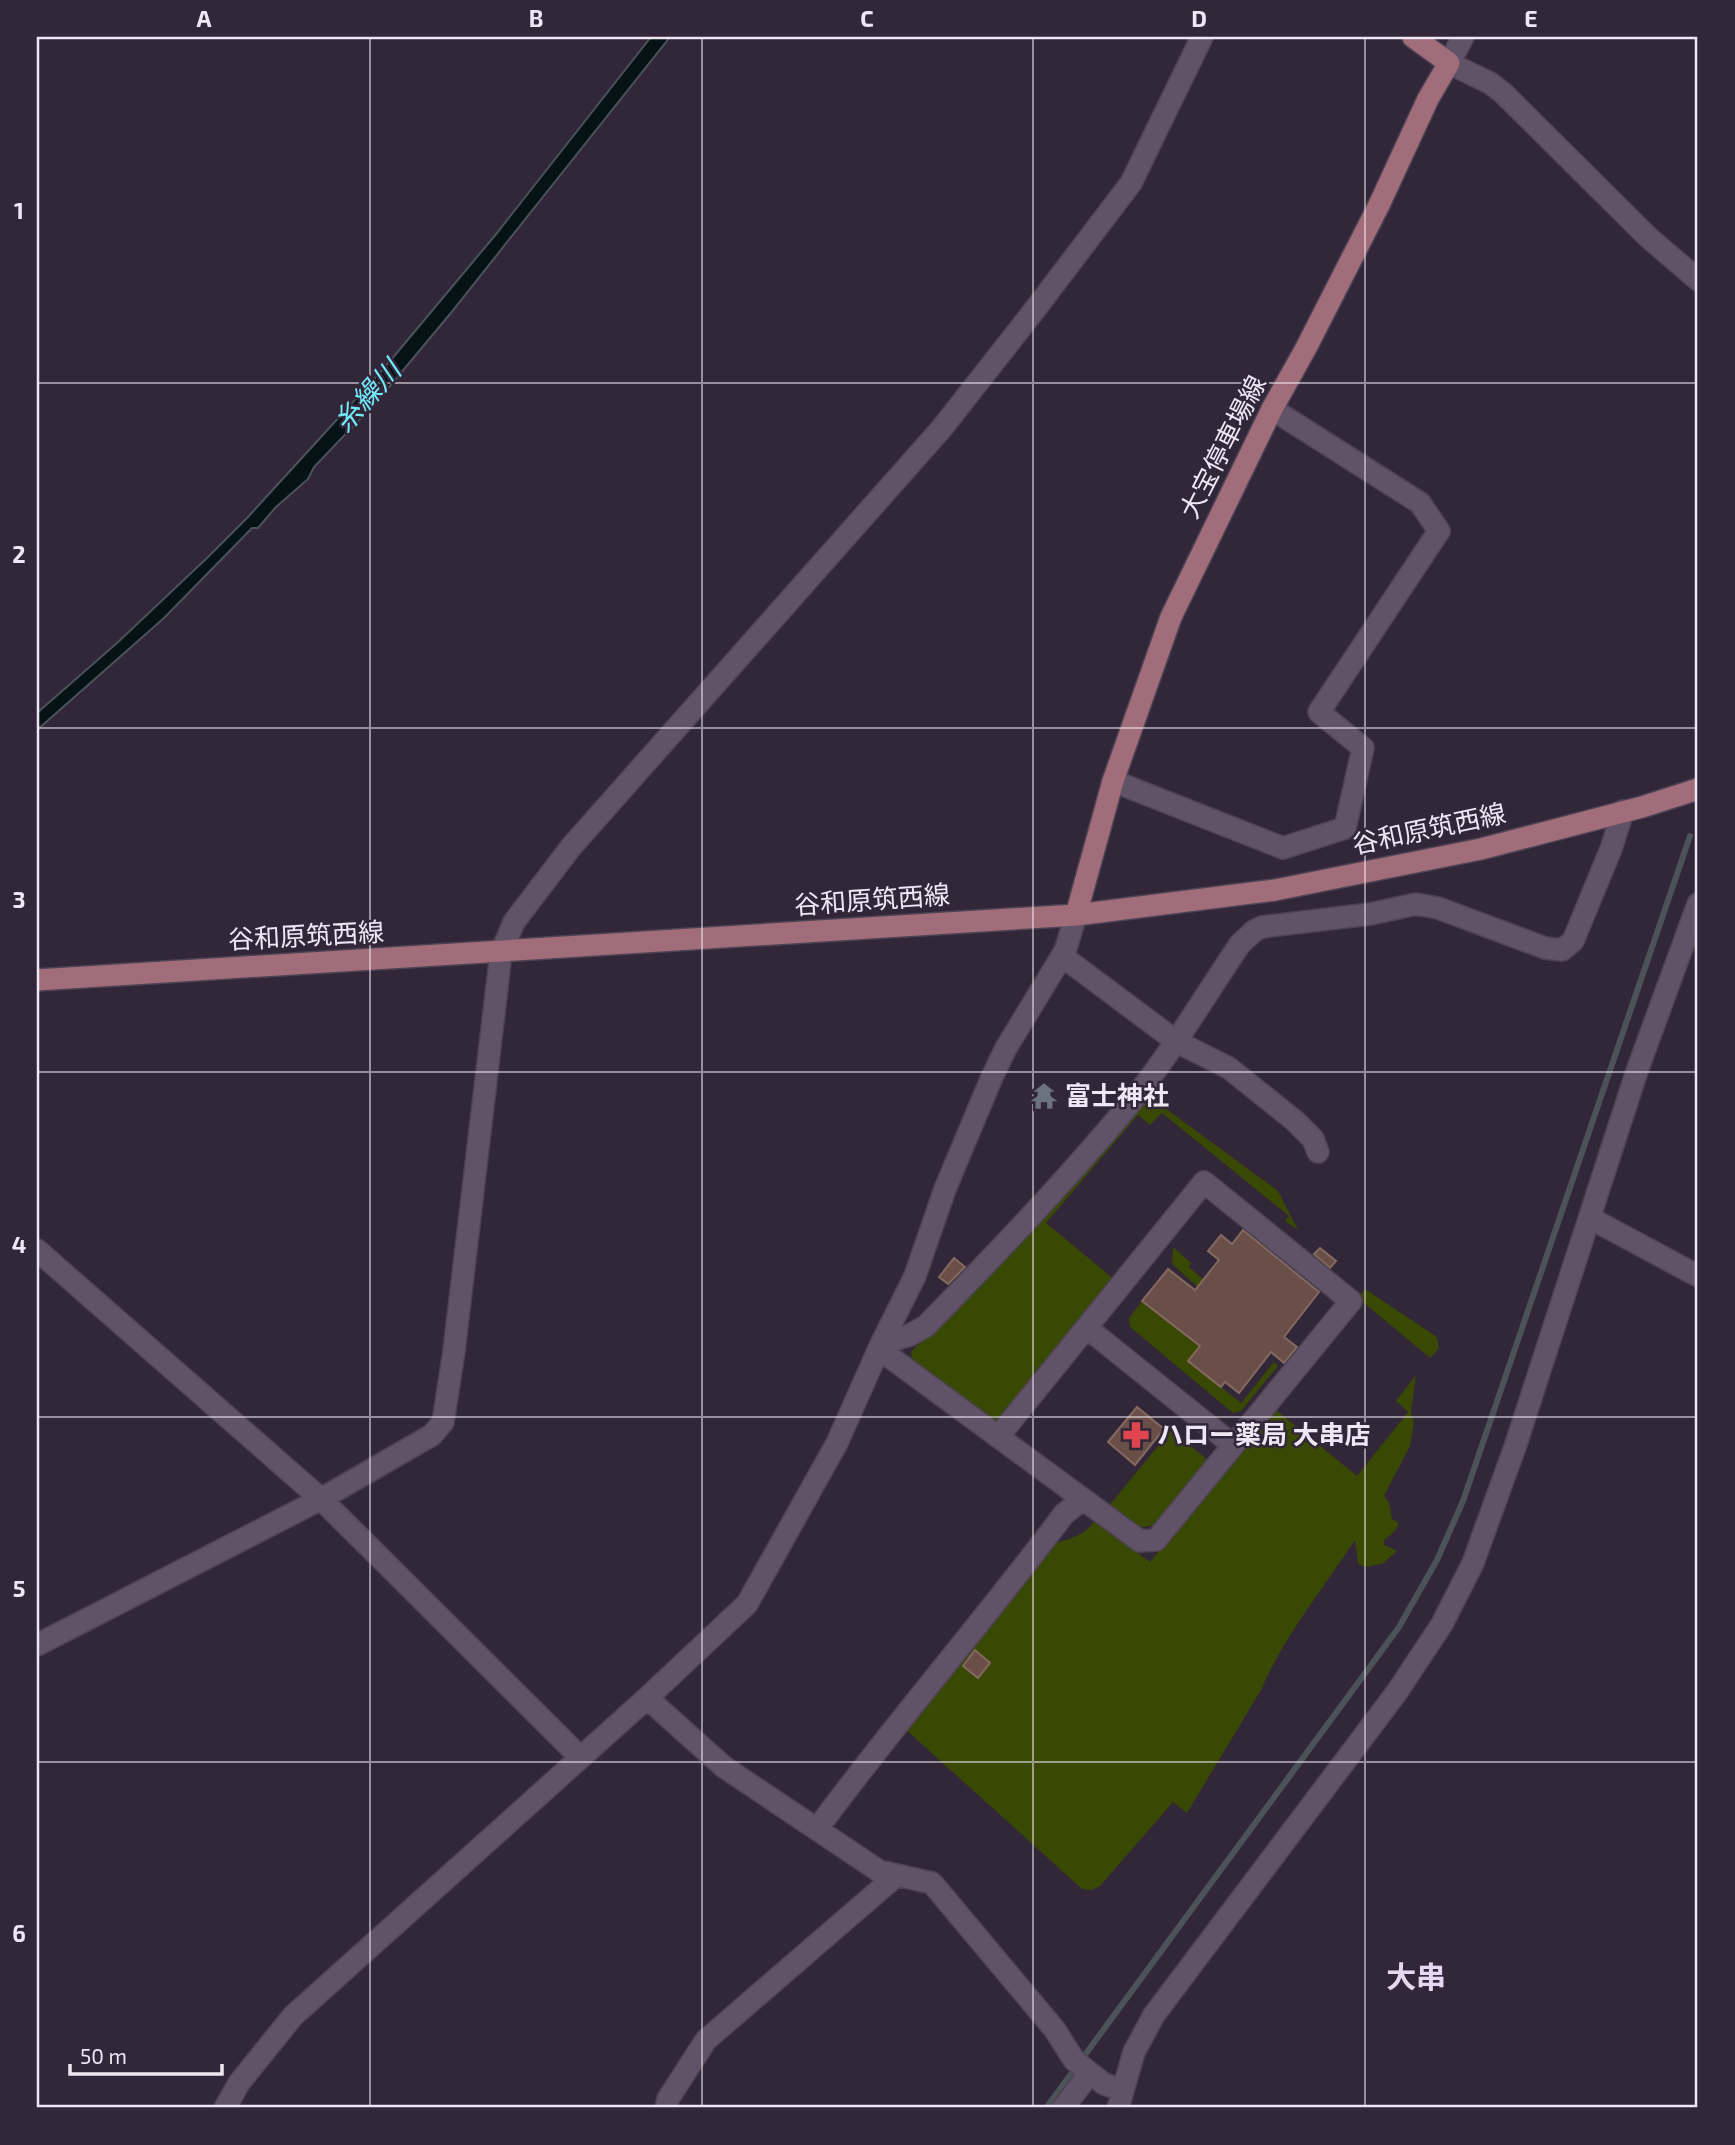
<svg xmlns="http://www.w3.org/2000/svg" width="1735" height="2145" viewBox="0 0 1735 2145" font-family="'Exo 2','Noto Sans JP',sans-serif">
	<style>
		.green { fill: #394803 }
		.water { fill: #051316; stroke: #4b5358; stroke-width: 2 }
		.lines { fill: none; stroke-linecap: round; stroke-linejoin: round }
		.stream { stroke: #4b5358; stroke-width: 6 }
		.building { fill: #694f48; stroke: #846961; stroke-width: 2 }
		.minor-casing { stroke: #4d4352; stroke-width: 24 }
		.major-casing { stroke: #4d4352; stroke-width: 24 }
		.minor { stroke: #605267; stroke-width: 21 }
		.major { stroke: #a26d7b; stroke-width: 21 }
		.grid { fill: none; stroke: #efe7f3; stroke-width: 2; stroke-opacity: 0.55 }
		.labels { text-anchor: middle; stroke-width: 5; stroke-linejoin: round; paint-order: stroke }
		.street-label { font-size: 26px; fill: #efe7f3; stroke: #322639 }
		.poi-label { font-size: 26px; font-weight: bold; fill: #efe7f3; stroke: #322639; text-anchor: start }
		.water-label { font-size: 28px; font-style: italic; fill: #72ebfd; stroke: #322639 }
		.quarter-label { font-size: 30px; font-weight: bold; fill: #e7d7f0; stroke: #322639 }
		.neatline { fill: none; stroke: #efe7f3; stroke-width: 2.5 }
		.grid-label { font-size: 23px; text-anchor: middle; font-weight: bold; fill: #efe7f3 }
	</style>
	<rect width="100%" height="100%" fill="#322639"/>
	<path class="green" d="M1144,1101H1153L1169,1111L1278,1191L1298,1230L1285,1221L1289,1216L1162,1113L1150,1125L1138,1115L1046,1223L1114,1279L995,1425L912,1363L911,1352Z
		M1173,1247L1191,1263L1189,1267L1203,1279L1198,1287L1172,1264Z
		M1365,1289L1437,1337L1439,1348L1430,1358L1358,1298Z
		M1142,1301L1200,1346L1189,1361L1241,1403L1274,1362L1278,1366L1241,1411L1233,1413L1130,1327L1129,1318Z
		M1416,1375L1411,1412L1414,1422L1410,1446L1384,1496L1389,1502L1392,1519L1398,1522V1526L1393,1533L1384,1540V1545L1396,1550L1395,1553L1382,1564L1364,1567L1358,1563L1355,1540C1323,1589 1284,1636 1261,1690L1187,1813L1173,1802L1100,1886L1092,1890L1082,1889L904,1728L1051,1544C1070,1539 1084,1536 1095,1521L1150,1562L1276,1410L1357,1476L1408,1412L1396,1401Z
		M1171,1430L1209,1461L1157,1525L1135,1528L1108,1507Z"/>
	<path class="water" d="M651,37H670L450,314L380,398L314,467L308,479L276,507L258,528H252L164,618L37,730V713L117,643L208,557L247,518L385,367L497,233Z"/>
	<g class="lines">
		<path class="stream" d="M1046,2108L1399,1627L1437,1560L1463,1501L1690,836"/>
	</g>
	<path class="building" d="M1243,1230L1319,1292L1284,1337L1297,1347L1284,1363L1271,1352L1239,1393L1225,1382L1221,1387L1188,1361L1200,1346L1142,1301L1168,1269L1195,1290L1219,1260L1208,1251L1221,1235L1232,1244Z
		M1320,1248L1336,1261L1330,1268L1314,1254Z
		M954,1258L965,1267L948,1284L939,1277Z
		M1137,1407L1164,1429L1135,1465L1108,1442Z
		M975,1650L990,1663L978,1678L963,1666Z"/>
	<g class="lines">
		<defs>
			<path id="minor" d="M1463,37L1449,63L1490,83L1503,93L1648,237L1698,280
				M1113,781L1283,848L1345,828L1363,748L1319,712L1439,531L1420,503L1272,409
				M1062,956L1177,1042L1229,1068L1295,1121L1313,1139L1318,1152
				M1590,1218L1698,1276
				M37,1250L321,1499L580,1757
				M1087,1328L1233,1445
				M881,1344L910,1335L926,1326C995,1255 1064,1183 1128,1106C1170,1055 1203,999 1240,944L1254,931L1262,927L1370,914L1416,904L1438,908L1545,948L1562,950L1573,941L1611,849L1623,811
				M879,1349L1140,1541L1156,1540L1351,1301L1204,1182L998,1437
				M37,1645L321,1499L432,1435L443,1422L454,1351L501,953L514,922L571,847L942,428L1033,312L1131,183L1202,37
				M647,1698L724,1767L879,1871L932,1883L1055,2030L1074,2060L1090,2073
				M817,1829C896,1722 984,1621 1064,1514L1083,1499
				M225,2108L239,2083L293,2016L647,1698L747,1604L837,1443L881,1344L915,1276L945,1189L992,1077L1006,1048L1065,951L1076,915
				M666,2108L668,2099L706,2040L897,1875
				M1063,2108L1090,2073L1104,2084L1122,2090
				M1118,2108L1134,2052L1154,2015L1397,1692L1442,1624L1473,1563L1515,1447L1637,1071L1698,904"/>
			<path id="major" d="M1076,915L1113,781L1171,617L1272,409L1306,348L1379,205L1428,99L1449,63L1413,37
				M37,980L1076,915L1275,890L1481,849L1642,807L1698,789"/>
		</defs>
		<use href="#minor" class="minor-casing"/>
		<use href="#major" class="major-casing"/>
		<use href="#minor" class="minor"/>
		<use href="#major" class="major"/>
	</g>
	<path class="grid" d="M370,37V2108M702,37V2108M1033,37V2108M1365,37V2108M37,383H1698M37,728H1698M37,1072H1698M37,1417H1698M37,1762H1698"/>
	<defs>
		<symbol id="temple-bare" viewBox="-9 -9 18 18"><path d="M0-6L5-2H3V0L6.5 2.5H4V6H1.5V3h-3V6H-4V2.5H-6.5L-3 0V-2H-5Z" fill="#6b7280" stroke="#322639" stroke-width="2.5" paint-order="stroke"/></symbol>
		<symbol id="pharmacy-bare" viewBox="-9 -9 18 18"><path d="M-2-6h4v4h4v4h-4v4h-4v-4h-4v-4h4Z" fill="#e0444e" stroke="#322639" stroke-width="2.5" paint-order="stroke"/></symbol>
	</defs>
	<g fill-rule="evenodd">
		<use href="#temple-bare" x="1025" y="1077" width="38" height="38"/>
		<use href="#pharmacy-bare" x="1117" y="1416" width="38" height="38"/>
	</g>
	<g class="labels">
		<g class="street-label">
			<text transform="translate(1223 447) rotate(-63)" y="9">大宝停車場線</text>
			<text transform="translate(1429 829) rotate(-12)" y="9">谷和原筑西線</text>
			<text transform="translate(872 900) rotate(-4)" y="9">谷和原筑西線</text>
			<text transform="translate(306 936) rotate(-3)" y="9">谷和原筑西線</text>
		</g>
		<g class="poi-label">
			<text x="1065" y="1105">富士神社</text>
			<text x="1157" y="1444">ハロー薬局 大串店</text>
		</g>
		<g class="water-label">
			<text transform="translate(367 396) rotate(-48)" y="10">糸繰川</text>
		</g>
		<g class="quarter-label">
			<text x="1416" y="1988">大串</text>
		</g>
	</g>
	<rect width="1735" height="2145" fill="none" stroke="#322639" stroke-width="77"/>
	<path d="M70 2064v10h152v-10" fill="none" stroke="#efe7f3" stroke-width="3.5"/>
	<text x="80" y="2064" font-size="21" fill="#efe7f3" stroke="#322639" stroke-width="5" paint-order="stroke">50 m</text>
	<rect x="38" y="38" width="1658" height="2068" class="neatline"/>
	<g class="grid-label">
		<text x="204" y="27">A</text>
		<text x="536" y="27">B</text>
		<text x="867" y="27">C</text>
		<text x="1199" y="27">D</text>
		<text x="1531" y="27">E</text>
		<text x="19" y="219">1</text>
		<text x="19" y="563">2</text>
		<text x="19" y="908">3</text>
		<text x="19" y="1253">4</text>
		<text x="19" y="1597">5</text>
		<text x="19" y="1942">6</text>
	</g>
</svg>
